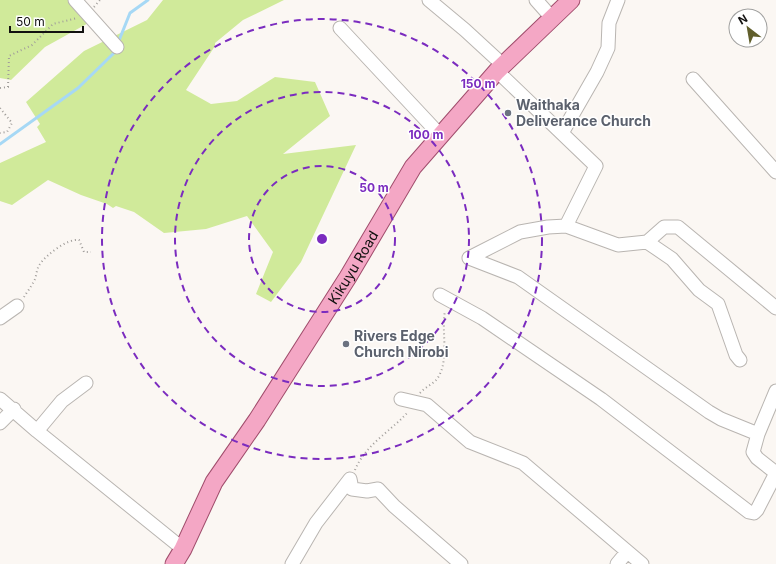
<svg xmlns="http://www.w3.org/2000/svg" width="776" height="564" viewBox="0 0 776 564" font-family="Inter,sans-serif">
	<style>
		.green { fill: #d0ea9a }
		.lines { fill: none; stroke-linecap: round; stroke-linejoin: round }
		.stream { stroke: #a6d8f5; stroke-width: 3 }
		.minor-casing { stroke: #b9b5b1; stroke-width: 15 }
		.major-casing { stroke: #a04d6c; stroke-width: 19 }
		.path { stroke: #a09d9a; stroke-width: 2; stroke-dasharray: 1 3; stroke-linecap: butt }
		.minor { stroke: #fff; stroke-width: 13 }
		.major { stroke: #f4a7c5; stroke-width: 17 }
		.ring { fill: none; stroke: #7b2cbf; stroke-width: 2; stroke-dasharray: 7 5 }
		.worship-dot { fill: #6b7280; stroke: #fff; stroke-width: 1.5 }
		.labels { text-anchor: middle; stroke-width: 3; stroke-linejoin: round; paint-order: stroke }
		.worship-label { font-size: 14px; font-weight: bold; fill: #5b616d; stroke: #fff; text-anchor: start }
		.street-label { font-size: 14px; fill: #121110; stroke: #fff }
		.centre { fill: #7b2cbf; stroke: #fff; stroke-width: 2 }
		.ring-label { font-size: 12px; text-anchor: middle; font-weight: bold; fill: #7b2cbf; stroke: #fff; stroke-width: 3; stroke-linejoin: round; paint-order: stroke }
	</style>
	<rect width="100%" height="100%" fill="#fbf7f3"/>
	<path class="green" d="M0,0H77L92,21L45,47L11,80L0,78Z
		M163,0H284L243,20L215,43V46L186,90L211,104L237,101L275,77L315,82L330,116L283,154L356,145L301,262L271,302L256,294L273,252L247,216L206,229L164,233L134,212L116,206L113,208L107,204L81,195L48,180L12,205L0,201V163L46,142L37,127L40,124L26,102L84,51L147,20Z"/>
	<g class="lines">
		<path class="stream" d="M118,43L130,13L148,0
			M0,144L78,88L114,53L116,50"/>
		<defs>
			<path id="minor" d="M75,0L117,47
				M429,0L465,30L503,65
				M536,0L552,18
				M340,28L440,135
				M693,79L776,172
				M562,133L597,72L608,48L609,23L618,0
				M566,226L618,245L647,242L664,227H678L776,308
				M647,242L672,259L699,290L718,304L736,355L740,360
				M469,258L518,277L709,412L721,419L758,434
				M469,258L520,232L548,227L566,226L596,166L497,71
				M440,295L482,318L601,399L749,512L754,513L757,510L776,473
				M0,318L17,306
				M776,391L758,434L753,452L757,458L776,473
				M0,399L37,431L183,549
				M401,399L427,405L470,442L523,463L642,564
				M0,423L14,409
				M37,431L62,401L86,383
				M292,564L316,523L350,479L352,489L367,491L378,489L394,506L461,564
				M617,564L627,552"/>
			<g id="major">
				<path id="s1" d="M174,564L183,549L214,482L257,420L348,277L413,167L497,71L571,0"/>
			</g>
		</defs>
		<use href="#minor" class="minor-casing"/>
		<use href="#major" class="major-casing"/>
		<path class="path" d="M94,7L100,0
			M0,88L8,87L9,56L32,45L53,24L77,18
			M0,108L12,123L7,132L0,133
			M24,297C27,292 31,287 34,281C37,276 36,269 40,264C46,255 68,238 79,240L84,252H91
			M420,393C425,387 432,385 437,379C450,361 441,331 445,311
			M355,470C365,445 391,431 408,412"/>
		<use href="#minor" class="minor"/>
		<use href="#major" class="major"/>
	</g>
	<g class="ring">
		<circle cx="322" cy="239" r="73"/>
		<circle cx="322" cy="239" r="147"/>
		<circle cx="322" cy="239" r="220"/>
	</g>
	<g class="worship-dot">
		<circle cx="508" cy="113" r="4"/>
		<circle cx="346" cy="344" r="4"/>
	</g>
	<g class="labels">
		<g class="worship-label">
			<text x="516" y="110">Waithaka<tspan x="516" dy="16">Deliverance Church</tspan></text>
			<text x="354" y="341">Rivers Edge<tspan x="354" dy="16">Church Nirobi</tspan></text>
		</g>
		<g class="street-label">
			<text dy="5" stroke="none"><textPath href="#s1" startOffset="347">Kikuyu Road</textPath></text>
		</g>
	</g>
	<circle cx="322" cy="239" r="6" class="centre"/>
	<g class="ring-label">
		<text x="478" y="88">150 m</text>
		<text x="426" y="139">100 m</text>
		<text x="374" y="192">50 m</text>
	</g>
	<g transform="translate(748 28) rotate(329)"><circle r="19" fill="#ffffff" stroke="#a0a09f"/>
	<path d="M0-3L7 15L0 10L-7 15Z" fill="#615f2c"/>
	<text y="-6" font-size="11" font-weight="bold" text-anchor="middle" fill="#121110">N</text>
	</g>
	<path d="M10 26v6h73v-6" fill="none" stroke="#121110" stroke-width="2"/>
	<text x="16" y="26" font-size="12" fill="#121110" stroke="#ffffff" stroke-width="3" paint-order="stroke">50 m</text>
</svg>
